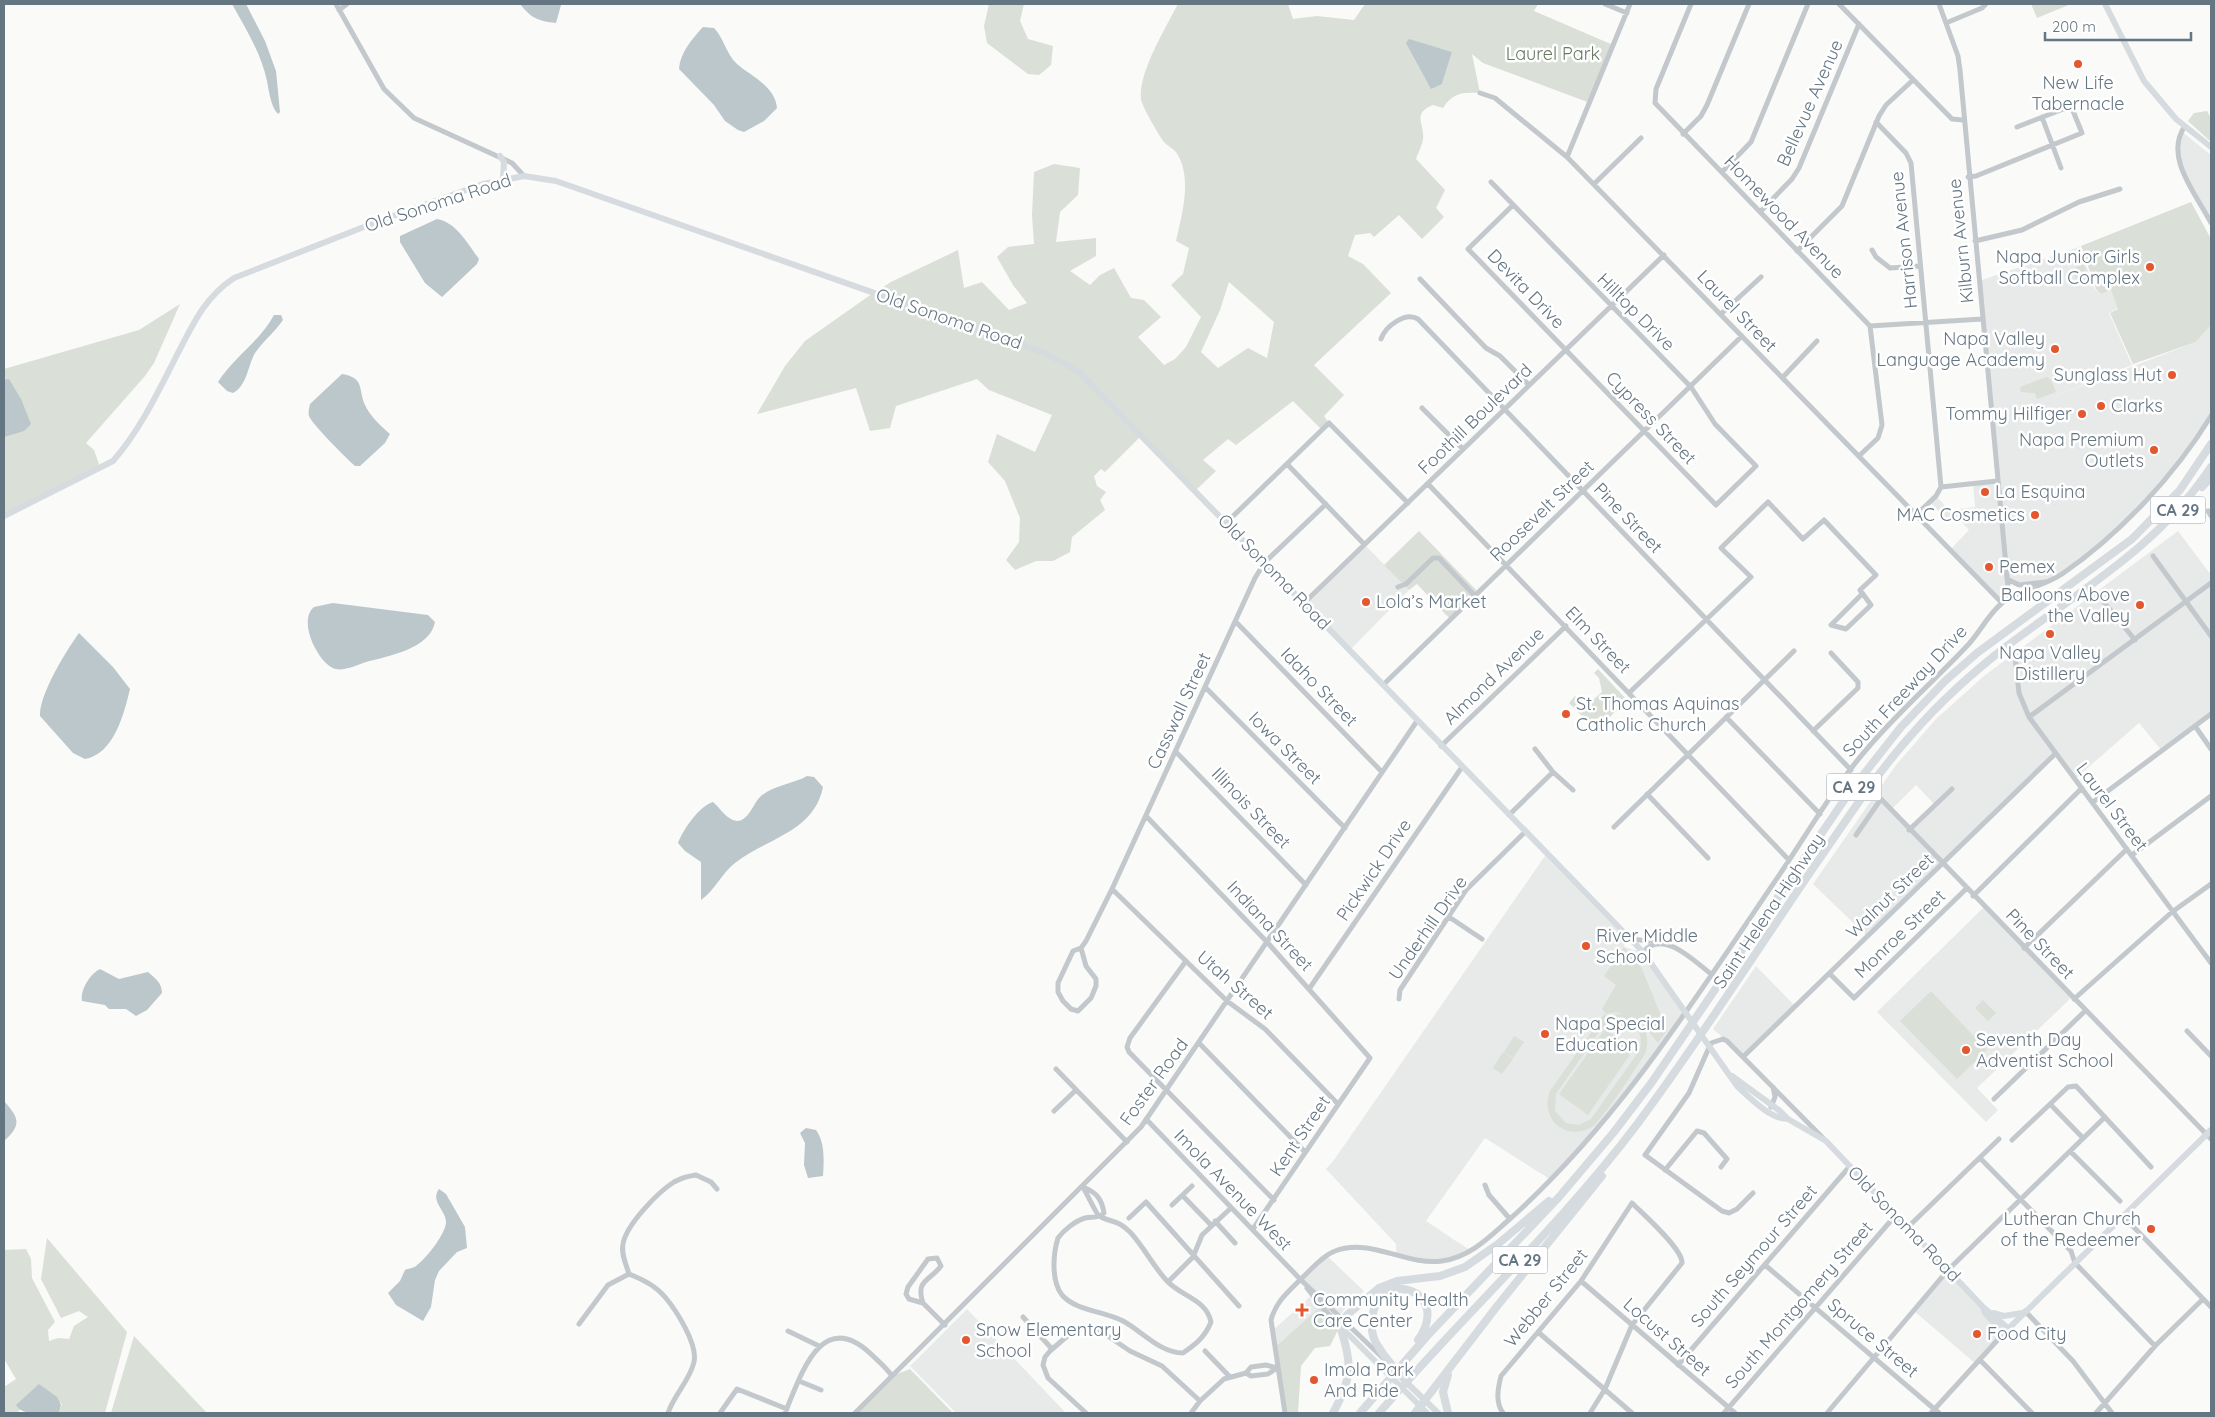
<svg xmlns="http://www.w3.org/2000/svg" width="2215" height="1417" viewBox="0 0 2215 1417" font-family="Quicksand,sans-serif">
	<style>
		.built { fill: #e8e9e9; fill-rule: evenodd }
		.green { fill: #dadfd7; fill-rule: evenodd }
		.water { fill: #bbc7cb }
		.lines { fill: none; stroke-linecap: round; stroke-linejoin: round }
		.minor { stroke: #c3c8cc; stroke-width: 5 }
		.major { stroke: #d6dbdf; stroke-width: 6 }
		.highway { stroke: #d6dbdf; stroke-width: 8 }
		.poi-dot { fill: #e4572e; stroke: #fff; stroke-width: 2 }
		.labels { text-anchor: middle; stroke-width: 5; stroke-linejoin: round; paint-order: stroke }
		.shield { fill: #fff; stroke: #939fa8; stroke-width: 1 }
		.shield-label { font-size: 16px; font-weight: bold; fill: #657683 }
		.park-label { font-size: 18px; fill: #687a64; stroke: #fff }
		.poi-label { font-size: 18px; fill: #657683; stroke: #fff; text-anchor: start }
		.street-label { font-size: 18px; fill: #657683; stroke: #fff }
	</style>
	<rect width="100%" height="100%" fill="#fafaf8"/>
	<path class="built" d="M2181,131L2211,155V223L2185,174L2177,144Z
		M2079,247L2095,289L2101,294L2111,290L2118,308L2109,313L2132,365L2050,398L2196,342L2211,325V416L2190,448L2117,529L2053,580L2019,585L2008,579L2009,598L2002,603L1950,550L1969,530L1954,514L1947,520L1930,502L1936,496L1953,514L1959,509L1975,507L1973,483L1996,481L1979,281Z
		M2178,531L2211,575V714L2162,751L2139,723L2075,779L2056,754L1868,937L1813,884L1896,765L1936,719L1984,676ZM1916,785L1935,805L1909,830L1891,810Z
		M1364,544L1409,590L1350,650L1304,603Z
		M1545,856L1626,939L1624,947L1641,952L1685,1012L1638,1080L1551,1180L1485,1138L1426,1221L1471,1251L1442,1261L1396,1255V1244L1326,1169L1334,1160Z
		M1984,907L2072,997L1977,1088L1998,1110L1986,1122L1877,1012Z
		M1756,966L1796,1007L1744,1056L1713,1029Z
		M1327,1256L1364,1291L1339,1315L1301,1280Z
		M1948,1270L2004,1333L1976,1364L1914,1311Z
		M1312,1295L1321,1306L1274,1348L1272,1331Z
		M967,1309L1066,1413H956L910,1366Z"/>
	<path class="green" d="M989,4H1024L1020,21L1028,39L1053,46L1051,65L1039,75L1028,74L987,43L984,26Z
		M1178,4H1288L1293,19L1317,16L1354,20L1365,4H1538L1534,11L1613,45L1590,103L1483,63L1472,54L1480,93C1463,92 1453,92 1443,108L1433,105C1411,114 1425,124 1423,139C1422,146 1418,153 1416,159L1445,190L1436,208L1444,217L1422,239L1399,215L1374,237L1370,233L1355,235L1348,256L1363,264L1391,293L1314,365L1344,395L1324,416L1329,423L1322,430L1293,401L1236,445L1228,439L1203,460L1216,471L1196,490L1142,435L1105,472L1101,469L1094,476L1097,486L1106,492L1100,500L1105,510L1072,537L1070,552L1053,561H1036L1015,570L1006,560L1019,542L1020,518L1005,481L988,462L997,434L1035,452L1052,415L989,390L977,379L896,406L890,428L870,431L856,388L757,414L785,366L805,341L866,298L891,282L958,250L964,288L982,282L1009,310L1027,303L1013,285L997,257L1008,247L1034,244L1032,215L1034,172L1054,164L1080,168L1078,195L1060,212L1056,242L1096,238V256L1070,271L1090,285L1100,275L1114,268L1131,298L1144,300L1161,317L1138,337L1164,365L1175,359L1186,347L1201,317L1171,285L1183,274L1189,248L1176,241C1182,214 1193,177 1176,152C1172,148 1168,146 1164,142C1160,137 1141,105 1141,99C1138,73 1166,27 1178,4ZM1409,40L1452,52L1442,84ZM1229,282L1274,322L1267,358L1248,348L1218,368L1201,352L1220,310Z
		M2031,4H2071L2037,18Z
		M2207,111L2211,118V142L2188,121L2194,113Z
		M2191,202L2211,239V325L2196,342L2133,364L2110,313L2118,309L2111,290L2101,294L2096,289L2081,246Z
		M2084,264L2089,279L2078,283L2072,269Z
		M180,304L154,363L145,376L86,443L94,450L99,464L94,472L4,513V369L139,330Z
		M2047,377L2051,380L2056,392L2037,399L2035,393L2021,392L2020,387Z
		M1419,531L1478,592L1450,619L1417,584L1409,590L1384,565Z
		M1598,669L1627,700L1599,728L1594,722L1591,725L1569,703L1575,696L1586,706L1602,692L1599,678L1594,673Z
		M1624,947L1639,962L1667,1030L1658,1043C1643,1025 1632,1007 1606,1014L1602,1009L1616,985L1604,976Z
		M1931,991L1987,1050L1957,1079L1900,1021Z
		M1983,1000L1996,1013L1988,1021L1975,1008Z
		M1623,1013C1642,1018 1652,1035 1645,1054C1636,1068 1604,1118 1592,1127C1580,1135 1562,1133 1553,1121C1547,1112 1546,1101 1550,1091L1604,1014L1607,1016ZM1619,1019C1636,1021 1645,1035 1639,1051L1591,1119L1579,1125L1566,1123L1555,1111L1556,1094L1601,1029L1609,1022Z
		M1605,1029L1634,1049L1588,1115L1559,1094Z
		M1514,1036L1524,1042L1513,1058L1504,1052Z
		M1503,1052L1513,1059L1502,1074L1493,1068Z
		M47,1238L127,1332L105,1413H59L62,1404L39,1388L17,1413H4V1387L16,1379L4,1359V1250L26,1249L31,1259L32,1278L55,1322L48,1330L49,1341L58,1338L69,1339L74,1326L88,1317L79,1311L61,1318L41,1279Z
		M1321,1306L1340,1326L1330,1346L1315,1348L1301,1366L1298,1412L1285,1413L1274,1348Z
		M134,1336L207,1413H111Z
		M910,1369L953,1413H855L892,1376Z"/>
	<path class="water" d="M232,4H246L265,41L276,71L280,112L278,114C271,107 269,92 267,81C261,53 246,29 232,4Z
		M520,4H561V5L556,23C538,21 531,18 520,4Z
		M703,27L714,28C724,38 726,54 737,64C752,77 775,86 777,108L764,121L744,132L738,130L725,121L714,105L679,69C680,53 692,39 703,27Z
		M1409,39L1452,52L1442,84L1431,89L1406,43Z
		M437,219C456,222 468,244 479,259L477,264L442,297L425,283L400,242V236Z
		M274,315H281L283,320C275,332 263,341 255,353C248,365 247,386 233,393L227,391L218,382C234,357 261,340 274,315Z
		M342,374C365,378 358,389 365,405C369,415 382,427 390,434L385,443L360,466H355C347,459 312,424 309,416C308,412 309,409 310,404Z
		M9,379L21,399L31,424L24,431L4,437V380Z
		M333,603L428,615L435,622C430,649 388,656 366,662C357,665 345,671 336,669C321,667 296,622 314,607Z
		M79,633L113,667L130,689C124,714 114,754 85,759L73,753L40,716C39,695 66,651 79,633Z
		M807,776L814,777L823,787C814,832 767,838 735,863C722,873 715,890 701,900V862L685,851L678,843C683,830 699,806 713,802C720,808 727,820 737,821C749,821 753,803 761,796C774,785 793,784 807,776Z
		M100,969L119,979L148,972C155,978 162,983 162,993L147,1010L136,1016L126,1009H109L105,1005L82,1001C80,990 90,974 100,969Z
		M4,1101C18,1117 23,1124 4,1141Z
		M806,1128L816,1130C825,1142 824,1161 823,1176L808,1178L804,1165L805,1143L800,1133Z
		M439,1189L446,1194L465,1227L467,1248L457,1252L439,1271L435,1280L431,1307L423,1321L396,1305L388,1293L400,1281L405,1270C408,1268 412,1269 416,1266C425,1260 447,1233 446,1221C445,1210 430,1201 439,1189Z
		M39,1384L57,1397L61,1405L59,1413C46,1413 23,1417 16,1405Z"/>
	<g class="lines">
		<path class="minor" d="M336,4L384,89L414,118L512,163L524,176
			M1605,4L1627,13
			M1691,4L1656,89L1655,103L1870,326L1882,425L1878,438L1859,456
			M1839,4L1952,119L1963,120
			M1939,4L1958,56L1960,70L2009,598
			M339,10L347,4
			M1946,23L1982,8L1986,4
			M1480,93L1495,98L1567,157L2002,603
			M2042,117L2061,168
			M1876,122L1906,153L1911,163L1941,487
			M2185,126C2163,157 2197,195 2211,223
			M1683,134L1701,116L1707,105L1749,4
			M1567,157L1630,4
			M1722,172L1751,142L1808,4
			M1968,177L1976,176L2082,133L2071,106L2017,127
			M1491,182L1691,387L1715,424L1756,466L1716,505L1468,249L1513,205
			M1594,184L1641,138
			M1760,212L1792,179L1799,168L1859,24
			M1975,241L2022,230L2079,202L2120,189
			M1872,250L1876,257L1890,268L1920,266
			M1797,251L1842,206L1879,116L1886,105L1913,80
			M1420,279L1486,348L1500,356L1529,385
			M1721,314L1761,277
			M1870,326L1982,319
			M1381,339C1385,327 1405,311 1418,319L1851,770
			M1783,377L1817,341
			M1422,408L1463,449
			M1287,464L1364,544
			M1428,484L1789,860
			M2208,511L2211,516
			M1916,515L1936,496L1941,487L1997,481
			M1227,522L1329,423L1408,503
			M2153,556L2211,636
			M2007,579L2019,585L2046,582
			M1398,587L1406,584L1433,558H1439L1475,596
			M2098,595L2135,640
			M1304,603L1664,255
			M1236,622L1382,772
			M2015,656L2019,693L2029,717L2211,963
			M1383,685L1742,336
			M1205,687L1345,828
			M1630,692L1751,577L1721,548L1768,502L1803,539L1824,520L1876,575L1860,590L1871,605L1846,629L1831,625L1862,594
			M1726,717L1820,814
			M2029,717L2211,583
			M2195,726L2211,749
			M1813,731L1858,688V682L1831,653
			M1441,746L1566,626
			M1535,749L1553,772
			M1176,752L1306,885
			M1647,794L1708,858
			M2093,802L2211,714
			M1509,815L1553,772L1573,790
			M1146,816L1267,942L1370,1058L1253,1229
			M1614,827L1794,651
			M1909,830L1952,789
			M1856,835L1881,799L2211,1139
			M2132,855L2211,796
			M1112,889L1227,1001L1265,1029L1338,1104
			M1973,896L2082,788
			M1449,917L1482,939
			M1631,939L1657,942
			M1081,948L1086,966L1096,979V986L1091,998L1078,1011L1071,1009L1063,1001L1058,992V983L1073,951L1081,948L1086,941L1112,889L1255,578L1265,562L1326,504
			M2024,948L2127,849
			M1643,952C1663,929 1693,960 1711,974
			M1186,961L1130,1038L1127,1047L1129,1052L1274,1200
			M1830,974L1854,998L1966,889
			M1309,989L1462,767
			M1399,999L1400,990L1466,890L1526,831
			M2074,999L2172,912L2211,884
			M2187,1031L2211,1056
			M1199,1043L1305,1152
			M1744,1056L2055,754
			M1056,1069L1127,1142
			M1994,1099L2085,1011
			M2050,1104L2083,1138
			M1771,1107L1775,1097L1773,1087
			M1054,1111L1076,1090
			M1146,1119L1301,1280L1384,1359
			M2012,1140L2068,1087L2076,1086L2151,1167
			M2070,1151L2120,1201
			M1980,1158L2071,1251L2075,1263L2155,1346
			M1665,1170L1697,1131L1704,1133L1727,1159L1721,1167
			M1485,1185L1489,1195L1510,1219
			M1083,1187C1085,1190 1097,1215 1099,1216C1111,1223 1117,1219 1130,1232C1144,1247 1153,1266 1167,1281C1182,1297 1206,1299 1211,1322C1205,1337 1196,1344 1183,1353C1160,1353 1142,1331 1123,1321C1104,1311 1076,1311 1062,1295C1051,1281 1053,1254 1058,1238C1064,1230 1075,1221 1085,1218C1092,1216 1098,1219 1104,1213C1102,1199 1096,1192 1083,1187
			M1753,1193L1737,1209L1729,1213L1722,1211L1645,1155L1689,1093L1711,1043L1723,1039L1727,1041L1823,1138
			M1183,1196L1211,1225
			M1172,1205L1192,1186
			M2123,1216L2211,1307
			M1129,1218L1146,1202L1239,1306
			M1215,1221L1235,1243
			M1907,1228L1999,1139
			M1765,1265L1939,1413
			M1581,1281L1735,1413
			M1168,1282L1193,1257L1202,1235L1231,1208
			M1307,1288L1321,1306L1340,1326
			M923,1303C915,1280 930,1281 941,1266L937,1258L928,1259L908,1287L906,1294L909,1299L923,1303L945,1325
			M2025,1311L2073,1361L2112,1413
			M1023,1317L1052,1349
			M579,1324L608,1285L629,1274
			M788,1331L819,1346
			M1538,1332L1632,1413
			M1205,1351L1230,1377
			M1980,1360L2032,1413
			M1678,1365L1850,1166
			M1246,1373L1251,1376L1268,1374L1277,1368
			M799,1381L821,1390
			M1200,1401L1224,1379L1246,1373L1251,1367L1266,1365L1277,1368
			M668,1413C674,1395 690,1380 694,1362C698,1344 676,1310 665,1297C656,1286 642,1279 629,1274C626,1264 621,1254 623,1244C626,1225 658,1192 674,1182C681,1178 689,1176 696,1175L711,1182L717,1189
			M720,1413L737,1389L787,1409
			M785,1413C801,1375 821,1307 871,1354C878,1361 886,1367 892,1376
			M855,1413L1141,1127L1417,721
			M1086,1413L1048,1378L1043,1365L1045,1357L1050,1351L1072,1332L1082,1328L1099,1330L1130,1351L1162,1366L1200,1401L1191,1413
			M1285,1413L1271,1320C1276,1301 1289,1291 1303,1277C1313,1268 1322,1256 1335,1251C1369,1237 1407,1266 1442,1261C1471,1257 1490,1236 1511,1218C1623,1117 1699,992 1784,868C1810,829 1835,786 1866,750C1897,713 1933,682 1966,647C1979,634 1987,616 2001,604C2016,590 2043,587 2062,574C2119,535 2175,475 2211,416
			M1503,1413C1495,1402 1498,1388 1501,1376L1581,1281L1632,1203C1643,1214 1683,1249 1682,1263L1632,1325L1605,1389L1590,1413
			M1724,1413L1895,1216
			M1827,1413L1948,1270L2105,1117
			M1931,1413L2004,1333
			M2096,1413L2155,1346L2203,1299"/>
		<path class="major" d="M2105,4L2144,81L2176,119L2211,147
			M500,156L504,162L503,179
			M4,516L113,461C141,429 159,390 178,353C193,324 205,297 234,278L379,221L483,184L524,176L556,181L1045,353L1079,372L1643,952L1737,1086C1750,1098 1770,1119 1788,1119
			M1732,1076L1780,1111L1788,1119L1826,1141L1983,1307L2008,1328
			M1983,1307L1985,1313L2004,1333L2211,1130
			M1993,1313L2004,1316L2022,1313
			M1340,1326L1427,1413
			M1403,1379L1438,1413"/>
		<path class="highway" d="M2202,487L2211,477
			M1402,1377C1394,1367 1384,1357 1378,1346C1373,1339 1371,1329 1372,1320C1376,1266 1454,1289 1418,1340
			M1333,1413C1353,1376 1352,1365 1340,1326L1347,1315L1379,1288L1397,1281L1440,1276L1465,1267L1498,1244L1549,1201
			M1360,1413L1428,1335L1559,1197L1614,1132L1652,1082L1849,793L1901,727L1945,681L1977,653L2132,539L2180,490L2211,444
			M1379,1413C1463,1315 1560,1227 1638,1123C1699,1041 1754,955 1811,871C1844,824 1875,775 1913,733C1941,701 1973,672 2007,646C2082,589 2157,548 2211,467
			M1415,1413L1498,1305L1602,1176
			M1448,1413L1443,1392L1448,1375"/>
	</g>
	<g class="poi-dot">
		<circle cx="2078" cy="64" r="5"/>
		<circle cx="2150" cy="267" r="5"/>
		<circle cx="2055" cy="349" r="5"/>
		<circle cx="2172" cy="375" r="5"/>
		<circle cx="2101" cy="406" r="5"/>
		<circle cx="2082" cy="414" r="5"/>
		<circle cx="2154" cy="450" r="5"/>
		<circle cx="1985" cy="492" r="5"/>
		<circle cx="2035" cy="515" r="5"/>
		<circle cx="1989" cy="567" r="5"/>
		<circle cx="1366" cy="602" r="5"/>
		<circle cx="2140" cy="605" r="5"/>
		<circle cx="2050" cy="634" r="5"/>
		<circle cx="1566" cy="714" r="5"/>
		<circle cx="1586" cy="946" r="5"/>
		<circle cx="1545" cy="1034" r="5"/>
		<circle cx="1966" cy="1050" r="5"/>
		<circle cx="2151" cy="1229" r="5"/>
		<path d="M1299.5 1302.5h5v5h5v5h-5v5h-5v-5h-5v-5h5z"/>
		<circle cx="1977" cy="1334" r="5"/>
		<circle cx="966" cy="1340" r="5"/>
		<circle cx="1314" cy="1380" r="5"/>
	</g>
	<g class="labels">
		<g class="shield">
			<rect x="2150.5" y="496.5" width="55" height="27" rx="4"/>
			<rect x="1826.5" y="773.5" width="55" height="27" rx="4"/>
			<rect x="1492.5" y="1246.5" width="55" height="27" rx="4"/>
		</g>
		<g class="shield-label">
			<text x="2178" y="516">CA 29</text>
			<text x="1854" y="793">CA 29</text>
			<text x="1520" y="1266">CA 29</text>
		</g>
		<g class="park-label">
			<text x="1553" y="60">Laurel Park</text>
		</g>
		<g class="poi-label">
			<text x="2078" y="89" text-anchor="middle">New Life<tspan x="2078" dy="21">Tabernacle</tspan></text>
			<text x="2140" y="263" text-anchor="end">Napa Junior Girls<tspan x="2140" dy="21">Softball Complex</tspan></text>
			<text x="2045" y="345" text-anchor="end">Napa Valley<tspan x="2045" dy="21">Language Academy</tspan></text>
			<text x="2162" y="381" text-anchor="end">Sunglass Hut</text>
			<text x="2111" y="412">Clarks</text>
			<text x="2072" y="420" text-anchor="end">Tommy Hilfiger</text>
			<text x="2144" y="446" text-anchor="end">Napa Premium<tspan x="2144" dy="21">Outlets</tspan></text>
			<text x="1995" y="498">La Esquina</text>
			<text x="2025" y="521" text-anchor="end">MAC Cosmetics</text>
			<text x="1999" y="573">Pemex</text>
			<text x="2130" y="601" text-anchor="end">Balloons Above<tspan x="2130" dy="21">the Valley</tspan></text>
			<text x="1376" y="608">Lola’s Market</text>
			<text x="2050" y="659" text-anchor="middle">Napa Valley<tspan x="2050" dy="21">Distillery</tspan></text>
			<text x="1576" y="710">St. Thomas Aquinas<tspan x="1576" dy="21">Catholic Church</tspan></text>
			<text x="1596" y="942">River Middle<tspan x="1596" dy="21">School</tspan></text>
			<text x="1555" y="1030">Napa Special<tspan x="1555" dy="21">Education</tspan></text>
			<text x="1976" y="1046">Seventh Day<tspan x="1976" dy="21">Adventist School</tspan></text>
			<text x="2141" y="1225" text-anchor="end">Lutheran Church<tspan x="2141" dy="21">of the Redeemer</tspan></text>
			<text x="1313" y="1306">Community Health<tspan x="1313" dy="21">Care Center</tspan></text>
			<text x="976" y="1336">Snow Elementary<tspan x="976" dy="21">School</tspan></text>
			<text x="1987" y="1340">Food City</text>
			<text x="1324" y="1376">Imola Park<tspan x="1324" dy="21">And Ride</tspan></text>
		</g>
		<g class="street-label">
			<text transform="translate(1810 103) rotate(-66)" y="6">Bellevue Avenue</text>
			<text transform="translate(438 203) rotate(-18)" y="6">Old Sonoma Road</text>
			<text transform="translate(1784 217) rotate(46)" y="6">Homewood Avenue</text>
			<text transform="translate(1904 240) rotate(-96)" y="6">Harrison Avenue</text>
			<text transform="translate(1961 241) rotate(-96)" y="6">Kilburn Avenue</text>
			<text transform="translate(1526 289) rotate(46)" y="6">Devita Drive</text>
			<text transform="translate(1737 311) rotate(46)" y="6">Laurel Street</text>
			<text transform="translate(1636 312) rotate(45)" y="6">Hilltop Drive</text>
			<text transform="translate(949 319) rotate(19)" y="6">Old Sonoma Road</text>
			<text transform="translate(1651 418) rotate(46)" y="6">Cypress Street</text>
			<text transform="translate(1475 419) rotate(-44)" y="6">Foothill Boulevard</text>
			<text transform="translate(1542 511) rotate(-44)" y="6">Roosevelt Street</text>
			<text transform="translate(1628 518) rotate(46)" y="6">Pine Street</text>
			<text transform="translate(1274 572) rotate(46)" y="6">Old Sonoma Road</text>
			<text transform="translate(1598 640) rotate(46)" y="6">Elm Street</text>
			<text transform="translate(1494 676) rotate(-44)" y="6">Almond Avenue</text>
			<text transform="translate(1319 687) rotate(46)" y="6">Idaho Street</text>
			<text transform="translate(1905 691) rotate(-47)" y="6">South Freeway Drive</text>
			<text transform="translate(1179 711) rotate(-65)" y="6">Casswall Street</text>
			<text transform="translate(1285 748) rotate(45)" y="6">Iowa Street</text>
			<text transform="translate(2112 807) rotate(53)" y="6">Laurel Street</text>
			<text transform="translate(1251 808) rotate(46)" y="6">Illinois Street</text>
			<text transform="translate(1374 870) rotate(-56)" y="6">Pickwick Drive</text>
			<text transform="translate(1890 896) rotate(-44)" y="6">Walnut Street</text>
			<text transform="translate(1769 911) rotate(-56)" y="6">Saint Helena Highway</text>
			<text transform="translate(1270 926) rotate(47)" y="6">Indiana Street</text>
			<text transform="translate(1428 928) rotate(-55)" y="6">Underhill Drive</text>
			<text transform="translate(1900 934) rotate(-44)" y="6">Monroe Street</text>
			<text transform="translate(2040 944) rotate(46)" y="6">Pine Street</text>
			<text transform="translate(1235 985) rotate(41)" y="6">Utah Street</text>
			<text transform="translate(1154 1082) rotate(-54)" y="6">Foster Road</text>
			<text transform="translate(1300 1136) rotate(-56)" y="6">Kent Street</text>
			<text transform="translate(1233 1190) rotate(46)" y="6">Imola Avenue West</text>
			<text transform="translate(1904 1224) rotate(46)" y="6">Old Sonoma Road</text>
			<text transform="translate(1754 1256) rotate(-49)" y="6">South Seymour Street</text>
			<text transform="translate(1546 1298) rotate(-51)" y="6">Webber Street</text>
			<text transform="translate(1799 1305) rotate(-49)" y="6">South Montgomery Street</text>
			<text transform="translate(1667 1337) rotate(41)" y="6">Locust Street</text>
			<text transform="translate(1873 1338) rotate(40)" y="6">Spruce Street</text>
		</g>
	</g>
	<rect width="2215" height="1417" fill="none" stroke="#657683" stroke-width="10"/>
	<path d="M2045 32v8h146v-8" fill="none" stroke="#657683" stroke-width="2.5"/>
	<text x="2052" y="32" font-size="15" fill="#657683" stroke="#ffffff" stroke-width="4" paint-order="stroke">200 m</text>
</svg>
